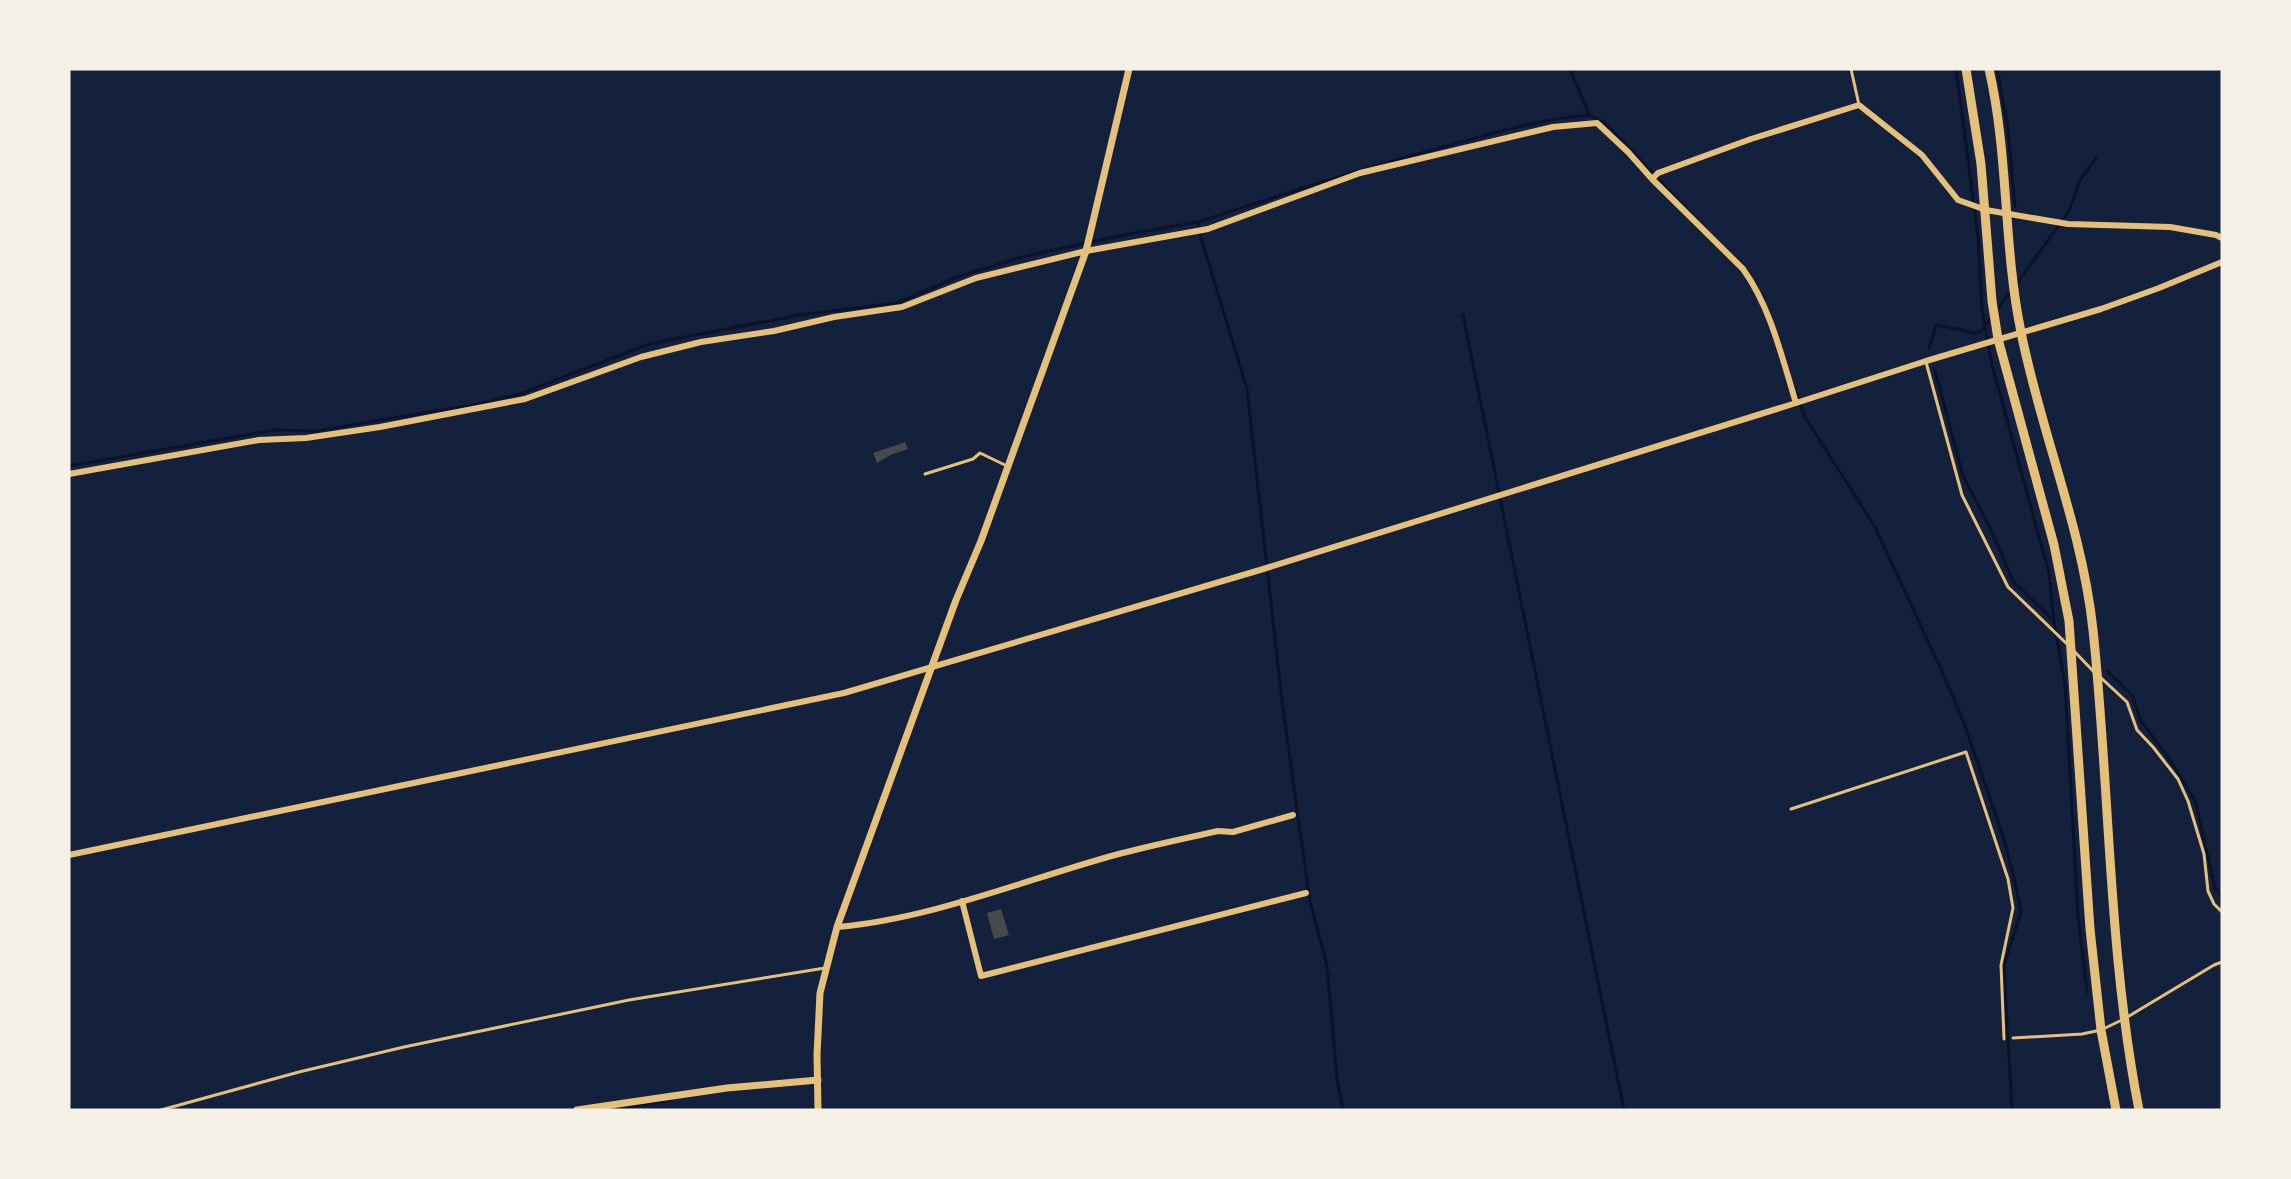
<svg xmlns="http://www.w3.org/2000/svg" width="2291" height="1179" viewBox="0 0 2291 1179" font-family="'Asap Condensed',sans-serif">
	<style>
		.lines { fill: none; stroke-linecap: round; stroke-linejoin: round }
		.stream { stroke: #0b132b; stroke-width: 3 }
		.building { fill: #48494c }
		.service { stroke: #e5c07b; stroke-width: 3 }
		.minor { stroke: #e5c07b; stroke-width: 6 }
		.tertiary { stroke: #e5c07b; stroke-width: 7 }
		.primary { stroke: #e5c07b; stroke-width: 9 }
	</style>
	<rect width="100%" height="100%" fill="#14213d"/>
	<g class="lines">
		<path class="stream" d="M1956,69L1978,236L1982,309L1992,365L2049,573L2054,622L2065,684L2078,915L2087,992
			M1997,69L2008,128L2015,207
			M1589,115L1604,122L1705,228
			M1747,271L1764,299
			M2016,285L2069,211L2080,180L2096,158
			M1996,311L2012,290
			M1463,315L1624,1110
			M1929,349L1936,325L1975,333L1981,331L1992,316
			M1935,370L1963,476L1990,528L2013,581L2052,619
			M1794,388L1806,419L1874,525L1940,667L1964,723L2004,839L2015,882L2021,912L2004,965L2012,1110
			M69,466L275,430L315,431L477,404L520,394L649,344L799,315L897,303L960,276L1026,256L1134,233L1198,222
			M2107,671L2132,695L2141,721L2168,757L2195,800L2215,888L2222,897
			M611,1110L671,1100
			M1343,1110L1337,1078L1327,966L1310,901L1301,838L1282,701L1247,389L1201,238L1198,222C1281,195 1363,168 1447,146C1494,133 1540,119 1589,115L1570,69"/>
	</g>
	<path class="building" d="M905,442L908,449L890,455L877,463L873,453Z
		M1001,909L1009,935L994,939L987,913Z"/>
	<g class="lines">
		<path class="service" d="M1851,69L1859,105
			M1926,362L1962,495L2008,587L2067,644
			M925,474L973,459L980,453L1007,466
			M2074,651L2094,672
			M2099,676L2127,702L2137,730L2153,747L2178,779L2188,801L2204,854L2208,891L2214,904L2222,912
			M1791,809L1966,752L2008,879L2013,908L2001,965L2004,1039
			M2013,1038L2082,1034L2101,1030L2124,1019L2214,965L2222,962
			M161,1110L299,1072L404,1047L629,1000L825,968"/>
		<path class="minor" d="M1652,179L1743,269C1771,308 1782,358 1796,403
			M69,474L259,440L306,438L380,427L525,399L641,357L701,342L774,331L834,317L902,307L976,278L1086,251L1208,229L1360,173L1553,127L1597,123L1628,152L1652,179L1658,173L1751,139L1859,105L1922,155L1958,200L1986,210L2068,224L2170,227L2216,235L2222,238
			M69,855L844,693L1260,570L1796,403L1926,361L2101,309L2159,288L2222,262
			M962,901L981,976L1306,893
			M837,927C931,919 1024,880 1115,855C1149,846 1183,839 1218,831L1233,832L1293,815"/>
		<path class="tertiary" d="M577,1110L727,1088L818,1080
			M818,1110L817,1055L820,993L837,927L956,600L981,541L1086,251L1129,69"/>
		<path class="primary" d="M1966,69L1981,164L1992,301L1998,339L2054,545L2069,621L2090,929L2101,1030L2116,1110
			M1989,69C2009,156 2003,245 2021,332C2041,433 2082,527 2093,630C2110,790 2108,952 2139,1110"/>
	</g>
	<rect width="2291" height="1179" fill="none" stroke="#f6f1e7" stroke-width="141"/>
</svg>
